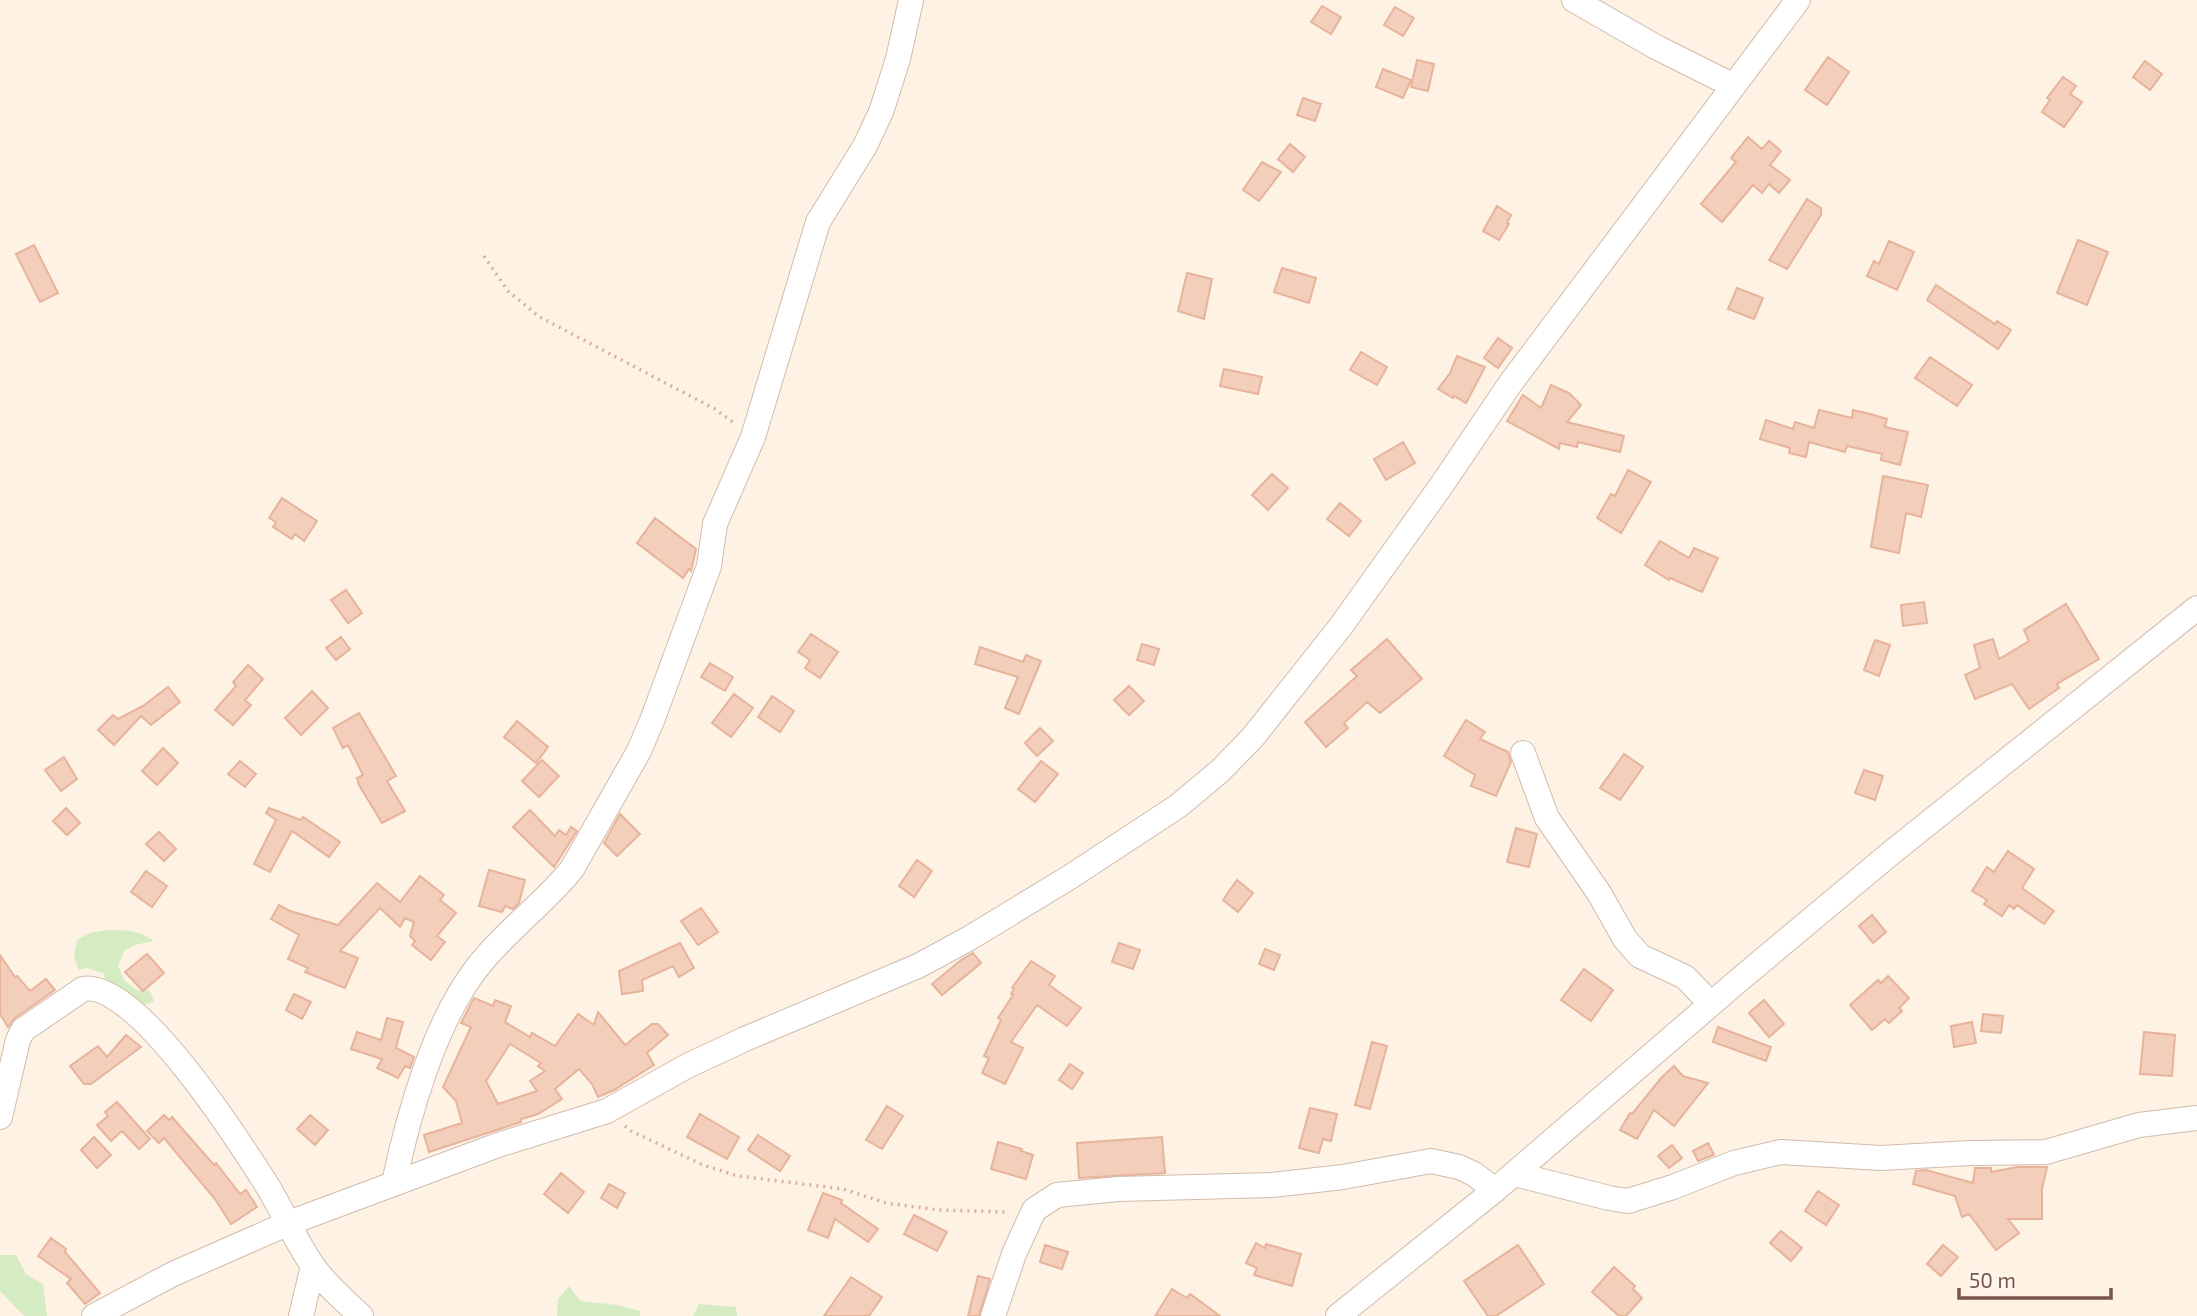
<svg xmlns="http://www.w3.org/2000/svg" width="2197" height="1316" viewBox="0 0 2197 1316" font-family="'Exo 2',sans-serif">
	<style>
		.green { fill: #d5ebc2 }
		.building { fill: #f3cebb; stroke: #e7b39b; stroke-width: 2; fill-rule: evenodd }
		.lines { fill: none; stroke-linecap: round; stroke-linejoin: round }
		.minor-casing { stroke: #d1bbad; stroke-width: 26 }
		.path { stroke: #d9b19e; stroke-width: 3.5; stroke-dasharray: 2 5; stroke-linecap: butt }
		.minor { stroke: #fff; stroke-width: 24 }
	</style>
	<rect width="100%" height="100%" fill="#fdf2e4"/>
	<path class="green" d="M106,930C124,930 140,930 154,941L134,945L124,951L118,966L124,980L138,991L149,990L154,1001L144,1006L107,985L103,973L86,968L79,970L74,958L77,940L90,933Z
		M0,1255H16L26,1274L43,1284L47,1316H24L0,1291Z
		M569,1286L580,1301L617,1305L640,1311V1316H557L558,1299Z
		M699,1304L736,1307L737,1316H693Z"/>
	<path class="building" d="M1322,6L1341,17L1331,34L1311,22Z
		M1395,7L1414,18L1403,36L1384,25Z
		M1828,57L1849,72L1827,105L1805,90Z
		M1417,60L1434,64L1428,91L1411,87Z
		M2145,61L2162,74L2150,90L2133,77Z
		M1383,69L1411,80L1403,98L1376,87Z
		M2063,77L2076,86L2070,94L2082,102L2064,127L2042,112L2050,100L2047,98Z
		M1303,98L1321,104L1315,121L1297,115Z
		M1748,137L1762,149L1769,141L1781,151L1770,165L1790,180L1779,193L1769,184L1762,193L1753,185L1722,222L1701,204L1736,162L1731,158Z
		M1290,144L1305,157L1293,172L1278,159Z
		M1262,162L1281,172L1259,201L1243,190Z
		M1807,199L1821,208V215L1787,269L1769,260Z
		M1497,206L1511,215L1507,223L1509,224L1499,240L1483,231Z
		M2078,240L2108,252L2087,305L2057,293Z
		M1889,241L1914,252L1897,290L1867,276L1874,261L1879,264Z
		M34,245L58,293L40,302L16,254Z
		M1282,268L1316,278L1309,303L1274,292Z
		M1187,273L1212,279L1204,319L1178,311Z
		M1936,285L1995,324L1997,321L2011,330L1998,349L1927,300Z
		M1737,288L1763,298L1754,319L1728,309Z
		M1498,338L1512,348L1498,368L1484,358Z
		M1361,352L1387,367L1377,385L1350,370Z
		M1457,356L1485,367L1466,403L1454,396L1453,398L1438,389L1450,373Z
		M1930,357L1972,385L1957,406L1915,378Z
		M1224,369L1262,377L1258,394L1220,386Z
		M1551,385L1569,393L1581,405L1567,422L1624,436L1620,452L1578,442L1577,447L1560,443L1559,449L1507,421L1523,395L1541,408Z
		M1819,410L1852,418L1853,410L1870,414L1887,419L1885,427L1908,432L1900,465L1881,460L1882,454L1847,446L1845,452L1809,442L1806,457L1789,453L1790,448L1760,439L1766,420L1793,429L1795,422L1814,428Z
		M1403,442L1415,463L1386,480L1374,459Z
		M1628,470L1651,482L1621,533L1597,518L1611,494L1615,496Z
		M1272,474L1288,488L1268,510L1252,495Z
		M1883,476L1928,485L1921,517L1906,513L1899,553L1871,547Z
		M282,498L317,521L304,541L295,534L292,539L273,527L276,522L269,518Z
		M1340,503L1361,521L1349,536L1327,519Z
		M655,518L696,549L691,571L689,569L683,578L637,543Z
		M1660,541L1689,558L1694,548L1718,558L1702,592L1670,578L1669,580L1645,565Z
		M346,590L362,613L348,623L331,600Z
		M1924,602L1927,623L1903,626L1901,605Z
		M2066,604L2099,659L2057,684L2059,688L2029,709L2012,684L1975,699L1965,675L1980,668L1974,645L1993,639L1999,659L2029,641L2024,630Z
		M811,634L838,652L820,678L805,668L810,660L798,652Z
		M341,637L350,649L336,660L326,648Z
		M1387,639L1422,679L1380,713L1367,702L1344,723L1348,728L1326,747L1305,722L1357,676L1351,670Z
		M1875,640L1890,645L1879,676L1864,670Z
		M1142,644L1159,649L1154,665L1137,660Z
		M980,647L1023,662L1026,655L1041,661L1019,714L1005,708L1018,677L975,664Z
		M710,663L733,677L725,691L701,677Z
		M248,665L263,679L245,700L251,705L233,725L215,710L236,686L233,682Z
		M1129,686L1144,701L1129,715L1114,700Z
		M168,687L180,702L151,725L141,716L114,745L98,730L113,715L118,719L143,706Z
		M312,691L328,708L301,735L285,718Z
		M734,694L753,708L731,737L712,723Z
		M772,696L794,711L780,732L758,717Z
		M359,713L396,776L387,781L405,811L382,823L359,785L357,778L363,775L348,745L343,748L333,728Z
		M1466,720L1485,732L1480,739L1508,752L1511,762L1496,796L1471,786L1475,775L1444,756Z
		M517,721L548,747L536,763L504,737Z
		M1040,728L1053,741L1037,756L1025,743Z
		M163,748L178,763L157,785L142,771Z
		M1624,754L1643,767L1620,800L1600,788Z
		M64,757L77,779L61,791L45,770Z
		M542,760L559,776L539,797L522,781Z
		M240,761L256,774L245,787L228,774Z
		M1041,761L1058,774L1035,802L1018,789Z
		M1864,770L1883,776L1875,800L1855,793Z
		M66,808L80,823L67,835L53,821Z
		M269,808L301,820L303,817L340,842L329,857L292,831L270,872L254,864L276,820L266,813Z
		M530,810L555,836L559,830L566,835L571,827L577,831L554,867L513,827Z
		M620,814L640,834L617,856L604,843Z
		M1516,828L1537,834L1529,867L1507,862Z
		M159,832L176,849L164,861L146,844Z
		M2008,851L2034,869L2022,888L2054,911L2044,924L2017,905L2014,909L2009,905L2002,916L1984,904L1987,900L1972,891L1987,867L1994,872Z
		M917,860L932,871L914,897L899,886Z
		M489,870L525,880L519,903L513,909L505,906L502,912L479,906Z
		M146,871L167,886L152,907L131,892Z
		M420,876L444,895L440,900L456,913L437,936L445,942L431,960L412,945L415,941L410,936L414,922L405,918L400,927L380,908L340,951L358,958L345,988L305,972L308,968L288,959L299,935L271,919L279,905L290,911L338,925L377,883L400,902Z
		M1237,880L1253,893L1238,912L1223,900Z
		M701,908L718,932L698,945L681,921Z
		M1872,915L1886,932L1873,943L1859,926Z
		M680,943L694,968L679,977L673,966L642,980L643,991L622,994L619,971Z
		M1119,943L1140,950L1133,969L1112,962Z
		M1265,949L1280,955L1274,970L1259,964Z
		M973,953L981,963L942,995L932,984L961,960Z
		M147,954L164,973L143,991L125,972Z
		M0,955L15,977L17,976L30,991L46,979L55,990L15,1018L8,1027L0,1014Z
		M1031,961L1055,976L1049,985L1081,1008L1067,1026L1037,1005L1011,1042L1023,1048L1005,1084L982,1073L989,1058L984,1056L1001,1020L998,1018L1013,995L1011,994L1014,989L1012,988Z
		M1584,969L1613,990L1591,1021L1561,1000Z
		M1888,976L1909,998L1899,1008L1902,1011L1889,1023L1885,1019L1872,1030L1850,1005L1878,980L1881,983Z
		M294,994L311,1002L302,1019L286,1010Z
		M474,998L493,1006L495,1000L511,1006L505,1022L530,1037L532,1033L555,1046L578,1014L594,1025L598,1012L625,1045L652,1024H658L668,1035L647,1053L654,1065L614,1090L598,1097L592,1084L579,1069L555,1089L562,1099L538,1114L521,1119V1122L429,1152L424,1135L462,1123L456,1101L443,1087L471,1027L461,1023ZM510,1044L541,1063L538,1066L545,1071L530,1081L537,1091L498,1104L486,1081Z
		M1764,1000L1784,1024L1769,1037L1749,1013Z
		M1983,1014L2003,1016L2001,1033L1981,1031Z
		M387,1018L403,1022L396,1048L414,1057L410,1068L405,1066L398,1078L377,1068L382,1059L351,1049L357,1032L381,1040Z
		M1972,1022L1976,1043L1954,1047L1951,1026Z
		M1718,1027L1771,1047L1766,1061L1713,1042Z
		M2144,1032L2175,1035L2172,1076L2140,1074Z
		M126,1035L141,1047L91,1084H84L70,1066L98,1046L107,1057Z
		M1372,1042L1387,1046L1370,1109L1355,1105Z
		M1070,1064L1083,1073L1072,1089L1059,1080Z
		M1674,1066L1683,1076L1708,1083L1674,1126L1654,1110L1637,1139L1620,1130L1630,1113L1632,1114L1662,1077Z
		M117,1102L150,1139L139,1149L122,1131L111,1141L97,1125L108,1116L105,1112Z
		M887,1106L903,1116L882,1149L866,1140Z
		M1310,1108L1337,1114L1331,1141L1323,1139L1319,1153L1299,1148Z
		M700,1114L739,1137L727,1159L687,1137Z
		M164,1115L169,1120L172,1117L214,1165L216,1163L240,1194L246,1190L257,1207L231,1224L215,1199L164,1138L159,1143L147,1131Z
		M310,1115L328,1130L315,1145L297,1129Z
		M758,1135L790,1156L780,1171L748,1150Z
		M94,1137L111,1155L97,1168L81,1150Z
		M1162,1137L1165,1173L1079,1178L1077,1143Z
		M998,1142L1022,1149L1021,1151L1033,1155L1026,1179L991,1169Z
		M1708,1143L1714,1155L1698,1161L1693,1151Z
		M1672,1145L1682,1158L1669,1168L1658,1156Z
		M2017,1167H2047L2042,1189V1219H2008L2019,1233L1996,1250L1969,1214L1962,1217L1955,1196L1913,1184L1916,1171L1926,1170L1973,1183L1975,1168H1991V1172Z
		M561,1173L584,1192L568,1213L544,1194Z
		M609,1184L625,1193L617,1208L601,1198Z
		M1818,1191L1839,1205L1826,1225L1805,1211Z
		M823,1193L842,1200L841,1203L878,1229L868,1242L835,1219L828,1238L808,1230Z
		M914,1215L947,1232L937,1251L904,1234Z
		M1781,1231L1802,1248L1791,1261L1770,1243Z
		M51,1238L66,1249L65,1252L100,1293L85,1304L67,1283L71,1279L38,1256Z
		M1256,1243L1265,1248L1266,1244L1301,1254L1292,1286L1254,1275L1257,1268L1246,1263Z
		M1045,1245L1068,1252L1062,1269L1040,1262Z
		M1518,1245L1544,1284L1496,1316H1488L1464,1281Z
		M1943,1245L1958,1257L1941,1276L1927,1264Z
		M1614,1267L1635,1286L1633,1289L1642,1298L1626,1316H1619L1592,1292Z
		M978,1276L990,1279L979,1316H968Z
		M851,1277L882,1297L869,1316H824Z
		M1172,1289L1187,1298L1190,1294L1220,1316H1155Z"/>
	<g class="lines">
		<defs>
			<path id="minor" d="M1574,0L1656,47L1732,85
				M1523,753L1547,818L1599,893L1625,939L1640,956L1685,977L1711,1004
				M0,1117L18,1040L23,1030L83,989C135,978 239,1141 265,1182C282,1209 295,1240 313,1266C326,1285 344,1300 361,1316
				M1515,1174L1609,1198L1628,1201L1673,1187L1734,1163L1781,1152L1881,1158L1971,1153L2046,1152L2139,1125L2197,1118
				M394,1183C408,1116 434,1024 476,969C504,932 543,905 572,869L639,751L653,718L709,566L715,524L753,437L818,222L865,146L881,112L898,59L911,0
				M94,1316L173,1274L289,1223L498,1145L607,1111L687,1066L745,1039L918,966L968,939L1070,877L1178,806L1220,771L1253,737L1341,626L1441,486L1510,384L1798,0
				M301,1316L313,1266
				M993,1316L1014,1254L1034,1210L1057,1195L1118,1189L1272,1185L1343,1177L1431,1161L1459,1167L1474,1174L1495,1190
				M1338,1316L1495,1190L1739,980L1891,853L2197,608"/>
		</defs>
		<use href="#minor" class="minor-casing"/>
		<path class="path" d="M484,256L508,291L538,316L715,409L734,423
			M625,1126L631,1131L703,1165L738,1176L843,1189L886,1203L939,1210L1008,1212"/>
		<use href="#minor" class="minor"/>
	</g>
	<path d="M1959 1288v10h152v-10" fill="none" stroke="#775649" stroke-width="3.5"/>
	<text x="1969" y="1288" font-size="21" fill="#775649" stroke="#fff6eb" stroke-width="5" paint-order="stroke">50 m</text>
</svg>
